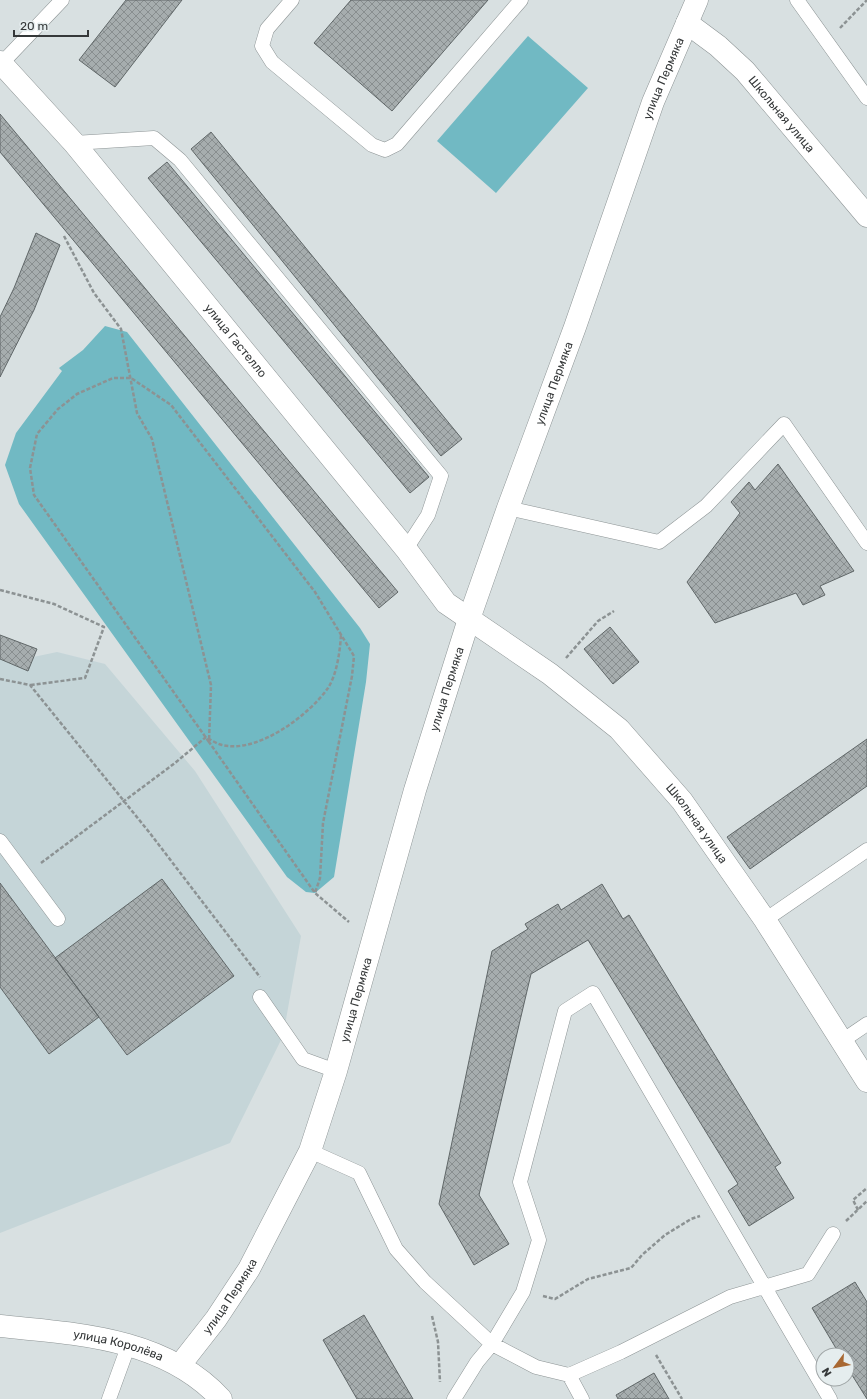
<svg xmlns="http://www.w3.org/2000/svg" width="867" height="1399" viewBox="0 0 867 1399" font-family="Rubik,sans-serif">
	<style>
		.built { fill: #c5d5d8 }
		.green { fill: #71b9c3 }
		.building { fill: url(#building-cross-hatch); stroke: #606768 }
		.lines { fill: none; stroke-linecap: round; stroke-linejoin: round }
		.lane-casing { stroke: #8d9495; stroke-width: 15 }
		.street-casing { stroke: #8d9495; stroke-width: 23 }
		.secondary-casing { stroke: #8d9495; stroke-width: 23 }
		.path { stroke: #8c9293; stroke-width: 2.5; stroke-dasharray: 4 2; stroke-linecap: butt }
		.lane { stroke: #fff; stroke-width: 14 }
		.street { stroke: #fff; stroke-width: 22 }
		.secondary { stroke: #fff; stroke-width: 22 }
		.labels { text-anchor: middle; stroke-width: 4; stroke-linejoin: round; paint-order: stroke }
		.street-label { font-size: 12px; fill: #353839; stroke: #e5edee }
	</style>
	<defs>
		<pattern id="building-cross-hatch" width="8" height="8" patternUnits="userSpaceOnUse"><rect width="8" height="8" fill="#a6adae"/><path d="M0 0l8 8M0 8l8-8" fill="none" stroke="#888e8f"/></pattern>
	</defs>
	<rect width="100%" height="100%" fill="#d8e0e1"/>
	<path class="built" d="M0,650L24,659L57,652L105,664L195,771L301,936L283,1036L230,1143L0,1233Z"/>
	<path class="green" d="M528,36L588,88L496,193L437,141Z
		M105,326L127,332L360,628L370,644L366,682L334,877L315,893L306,892L287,877L19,504L5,465L16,433L62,371L59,368L83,350Z"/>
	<path class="building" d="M126,0H182L115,87L79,60Z
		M351,0H488L392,111L314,43Z
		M0,114L398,592L379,608L0,152Z
		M211,132L462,439L441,456L191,149Z
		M167,162L429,477L410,493L148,178Z
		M36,233L60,245L34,310L0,377V317L14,288Z
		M778,464L854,571L820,586L825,595L803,605L796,593L715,623L687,582L740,513L731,502L749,482L755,490Z
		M610,627L639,662L613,684L584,649Z
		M0,635L37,649L28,671L0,659Z
		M867,739V786L750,869L727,837Z
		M162,879L234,976L127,1055L55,958Z
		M0,883L99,1017L49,1054L0,987Z
		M602,884L623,919L629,915L781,1163L775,1167L794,1198L749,1226L728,1191L738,1184L588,940L531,974L479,1195L509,1244L474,1265L439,1204L492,951L528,929L525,924L558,904L561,910Z
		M855,1282L867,1302V1399L847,1367V1355H840L812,1308Z
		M364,1315L413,1399H357L323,1340Z
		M654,1373L669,1399H618L616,1395Z"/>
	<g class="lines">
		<defs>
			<path id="lane" d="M292,0L267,29L262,46L272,62L372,145L385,150L397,144L521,0
				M797,0L867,98
				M2,63L62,0
				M74,143L154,138L180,160L441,476L428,515L406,549
				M508,508L659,542L706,506L784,424L867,543
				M0,841L58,919
				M765,920L867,850
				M260,997L303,1059L336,1071
				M842,1041L867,1024
				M310,1151L359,1173L396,1249L425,1282L492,1344L536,1367L569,1375L621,1352L730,1297L808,1274L833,1234
				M569,1375L582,1399
				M109,1399L129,1344
				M454,1399L477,1362L492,1344L523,1292L539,1240L520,1182L565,1011L593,993L830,1399"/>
			<g id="street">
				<path id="s1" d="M687,23L718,46L745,71L867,216"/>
				<path id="s2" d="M0,62L74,143L406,549L446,603L550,674L619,729L682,801L765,920L867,1081"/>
			</g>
			<g id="secondary">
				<path id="s3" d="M0,1326C78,1334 165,1338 221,1399"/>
				<path id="s4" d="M180,1365L216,1319L249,1269L310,1151L336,1071L415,790L469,619L508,508L575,327L653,102L697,0"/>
			</g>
		</defs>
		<use href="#lane" class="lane-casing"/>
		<use href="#street" class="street-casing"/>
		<use href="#secondary" class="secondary-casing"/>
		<path class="path" d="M840,28L867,0
			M64,236L94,293L121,329L137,413L152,439L211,685L209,742L315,893L349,922
			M0,590L54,604L104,627L85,678L30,685
			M566,658L598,621L614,611
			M0,679L30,685L149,832L260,977
			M209,742L34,495L30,468L37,434L58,409L77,394L113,378H131L171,405L315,592L354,656L352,676L323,823L320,878L315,893
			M41,863L175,763L206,737C211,740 217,744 222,745C258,754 309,715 328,688C337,674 340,651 341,635
			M858,1210L853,1200L867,1188
			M846,1221L867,1201
			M543,1296L555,1299L588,1279L631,1268L642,1255L665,1235L691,1219L700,1216
			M432,1316L438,1342L440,1382
			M656,1355L682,1399"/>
		<use href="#lane" class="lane"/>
		<use href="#street" class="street"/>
		<use href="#secondary" class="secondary"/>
	</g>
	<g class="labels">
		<g class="street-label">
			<text dy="4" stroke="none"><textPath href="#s4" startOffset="1381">улица Пермяка</textPath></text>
			<text dy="4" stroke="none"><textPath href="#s1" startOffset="132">Школьная улица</textPath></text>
			<text dy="4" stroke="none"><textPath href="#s2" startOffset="365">улица Гастелло</textPath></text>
			<text dy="4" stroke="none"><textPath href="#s4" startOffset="1057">улица Пермяка</textPath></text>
			<text dy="4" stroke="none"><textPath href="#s4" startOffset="733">улица Пермяка</textPath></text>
			<text dy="4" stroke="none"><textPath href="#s2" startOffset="1038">Школьная улица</textPath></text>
			<text dy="4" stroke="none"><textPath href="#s4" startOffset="409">улица Пермяка</textPath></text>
			<text dy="4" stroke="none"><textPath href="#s4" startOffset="85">улица Пермяка</textPath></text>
			<text dy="4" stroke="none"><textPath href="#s3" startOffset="120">улица Королёва</textPath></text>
		</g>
	</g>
	<g transform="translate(835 1367) rotate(238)"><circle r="19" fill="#e5edee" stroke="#9fa5a6"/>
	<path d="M0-3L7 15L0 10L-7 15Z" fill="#a86832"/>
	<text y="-6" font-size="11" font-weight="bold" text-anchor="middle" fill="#353839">N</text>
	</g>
	<path d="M14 30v6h74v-6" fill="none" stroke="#353839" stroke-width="2"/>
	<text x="20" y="30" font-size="12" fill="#353839" stroke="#e5edee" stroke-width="3" paint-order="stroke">20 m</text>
</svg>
